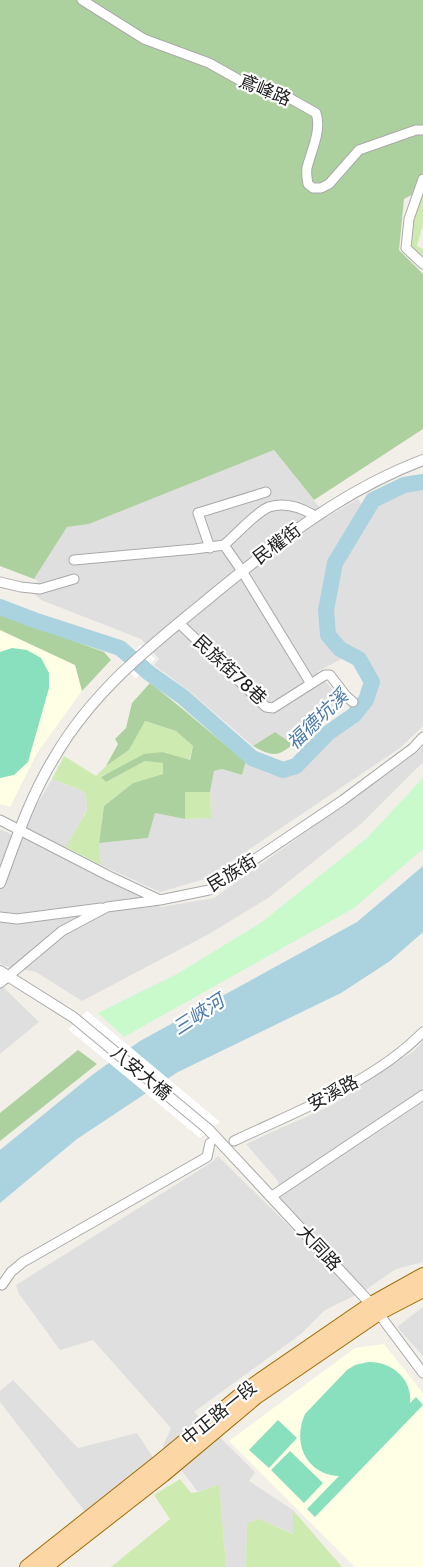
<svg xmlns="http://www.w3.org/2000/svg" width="423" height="1567" viewBox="0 0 423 1567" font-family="Cabin,'Noto Sans TC',sans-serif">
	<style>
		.residential { fill: #e0dfdf }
		.education { fill: #ffffe5 }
		.grass { fill: #cdebb0 }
		.forest { fill: #add19e }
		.park { fill: #c8facc }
		.pitch { fill: #88e0be }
		.water { fill: #aad3df }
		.pier { fill: #fff }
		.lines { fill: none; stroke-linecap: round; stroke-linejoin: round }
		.river { stroke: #aad3df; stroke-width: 16 }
		.minor-casing { stroke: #a9a9a9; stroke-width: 11 }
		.tertiary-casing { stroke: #a9a9a9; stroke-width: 12 }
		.primary-casing { stroke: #a06b00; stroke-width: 16 }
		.minor { stroke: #fff; stroke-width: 9 }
		.tertiary { stroke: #fff; stroke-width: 10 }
		.primary { stroke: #fcd6a4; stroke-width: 14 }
		.labels { text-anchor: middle; stroke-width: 4.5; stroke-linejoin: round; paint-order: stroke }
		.street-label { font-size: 18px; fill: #222; stroke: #fff }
		.water-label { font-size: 19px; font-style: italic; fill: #4a7aab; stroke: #fff }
	</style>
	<rect width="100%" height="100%" fill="#f2efe9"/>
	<path class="residential" d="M274,450L327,517L358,499L362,506L329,561L322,610L324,640L335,653L343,658L317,672L344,703L313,721L293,744L275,732L253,746L188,690L154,665L159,659L141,639L41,600L32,592L38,581L34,579L67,527L89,524Z
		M423,487V726L400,748L205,879L160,892L101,865L99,843L148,838L155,813L185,819L211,818L210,792L214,771L222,769L242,775L246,761L270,774L286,776L300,772L331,738L357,718L369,703L377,681L364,656L344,643L334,632L332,611L339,566L377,503L407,489Z
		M423,746V762L362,823L268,898L209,934L82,1001L36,972L5,966L0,963V829L21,839L36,806L52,779L79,789L86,794L87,809L62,856L161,907L214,898L419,751Z
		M0,984L39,1022L0,1054Z
		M423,1041V1262L396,1269L364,1291L279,1200L278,1181L246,1144L332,1105L414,1051Z
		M218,1156L358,1294L325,1310L301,1334L194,1412L255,1472L249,1481L293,1510L294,1534L259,1519L247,1523L246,1567H226L219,1485L198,1492L163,1446L171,1428L93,1340L60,1350L19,1294L16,1285L212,1162Z
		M423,1307V1356L397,1327Z
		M13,1380L78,1448L137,1433L154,1459L86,1513L0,1402V1391Z"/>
	<path class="education" d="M0,630L75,665L82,691L37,753L10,807L0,804Z
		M384,1344L423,1393V1567H355L229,1441L355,1348Z"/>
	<path class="grass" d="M423,189V224L417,246L423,249V259L411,247C410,226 416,209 423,189Z
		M144,721L176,731L193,746L189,760L164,752L101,776L106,782L145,761L163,762V774L133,783L104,806L99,843L101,865L66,847L87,810L86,794L79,789L52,779L64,756L96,776L106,766L129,750Z
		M185,792H210L211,818L185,819Z
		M180,1479L191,1493L198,1492L219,1485L226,1567H111L170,1519L154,1495Z
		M293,1510L342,1567H246L247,1523L259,1519L293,1534Z"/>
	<path class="forest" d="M0,0H423V189L404,199L399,250L423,274V429L314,500L274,450L89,524L67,527L34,579L0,566Z
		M0,614L104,652L111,660L82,691L75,665L0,630Z
		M150,683C183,708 213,736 246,761L242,775L222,769L214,771L210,792H185V819L155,813L148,838L99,843L104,806L133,783L163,774V763L145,761L106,782L101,777L144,754L163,752L190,760L193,746L176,731L145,721L129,750L106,766L118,744L115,739L126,728L132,703Z
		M275,732L293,744C277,758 271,756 253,746Z
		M78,1050L97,1064L0,1141V1113Z"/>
	<path class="park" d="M423,778V849L354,908L124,1037L98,1013L177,974L262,922L367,838Z"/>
	<path class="pitch" d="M12,648L27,650L41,658L49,673V688L28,762L14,775L0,778V652Z
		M368,1362C391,1361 413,1379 410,1403L416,1397L423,1405L315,1517L307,1509L339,1476C306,1474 292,1443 305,1414L347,1370L355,1365Z
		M278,1420L297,1438L269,1468L249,1450Z
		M290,1451L323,1483L304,1503L271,1470Z"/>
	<path class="water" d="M423,866V932L390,961L341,993L178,1072L77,1139L0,1203V1150L92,1075L140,1041L357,922Z"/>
	<path class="pier" d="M140,645L155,659L136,678L121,664Z
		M87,1011L220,1122L200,1138L68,1029Z"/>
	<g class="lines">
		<path class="river" d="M0,607L34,620L120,648L149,673L183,697L252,758L283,770L296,766L328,733L354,715L366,700L372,682L359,659L340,649L328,635L326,610L335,563L373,500L404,485L423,482"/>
		<defs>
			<path id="minor" d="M82,0L144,39L209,63L250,86L284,95L316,113C322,130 311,151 307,168C306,173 307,178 308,184L313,188H321L329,184L359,150L416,130H423
				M423,179L409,219L406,248L423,264
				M224,545C236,535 256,512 269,507C285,502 302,508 315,516
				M210,548L198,513L266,492
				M74,560L195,549L224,545L242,571L311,684
				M0,582L21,587L40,589L74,579
				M179,623L266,707L273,708L325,675H330L346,696L353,702
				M0,820L109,876L160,900L209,890L343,800L413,748L423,737
				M0,917L17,919L101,908
				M0,983L62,931L107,907L160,900
				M234,1141C297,1111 374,1082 423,1032
				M272,1196L423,1095
				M2,1285L11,1272L23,1262L207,1157L210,1143
				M376,1310L423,1373"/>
			<path id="tertiary" d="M0,883C16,840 30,797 54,758C92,692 150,646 208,599C275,544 341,491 423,460
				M0,971L73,1017L208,1129L371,1304"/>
			<path id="primary" d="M27,1567L158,1463L249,1388L371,1304L423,1275
				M45,1567L163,1475L256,1397L379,1313L423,1290"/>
		</defs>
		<use href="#minor" class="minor-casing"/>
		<use href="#tertiary" class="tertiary-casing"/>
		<use href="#primary" class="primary-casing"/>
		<use href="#minor" class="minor"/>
		<use href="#tertiary" class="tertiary"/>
		<use href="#primary" class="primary"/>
	</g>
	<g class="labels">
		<g class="street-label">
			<text transform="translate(265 90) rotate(22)" y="6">鳶峰路</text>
			<text transform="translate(277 544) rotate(-37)" y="6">民權街</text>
			<text transform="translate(230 670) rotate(43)" y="6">民族街78巷</text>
			<text transform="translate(232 873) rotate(-31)" y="6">民族街</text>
			<text transform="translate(141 1073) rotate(40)" y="6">八安大橋</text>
			<text transform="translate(333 1093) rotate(-28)" y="6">安溪路</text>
			<text transform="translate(319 1248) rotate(47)" y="6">大同路</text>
			<text transform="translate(219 1413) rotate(-39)" y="6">中正路一段</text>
		</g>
		<g class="water-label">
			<text transform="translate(317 719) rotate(-44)" y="7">福德坑溪</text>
			<text transform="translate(198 1014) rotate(-33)" y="7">三峽河</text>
		</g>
	</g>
</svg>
